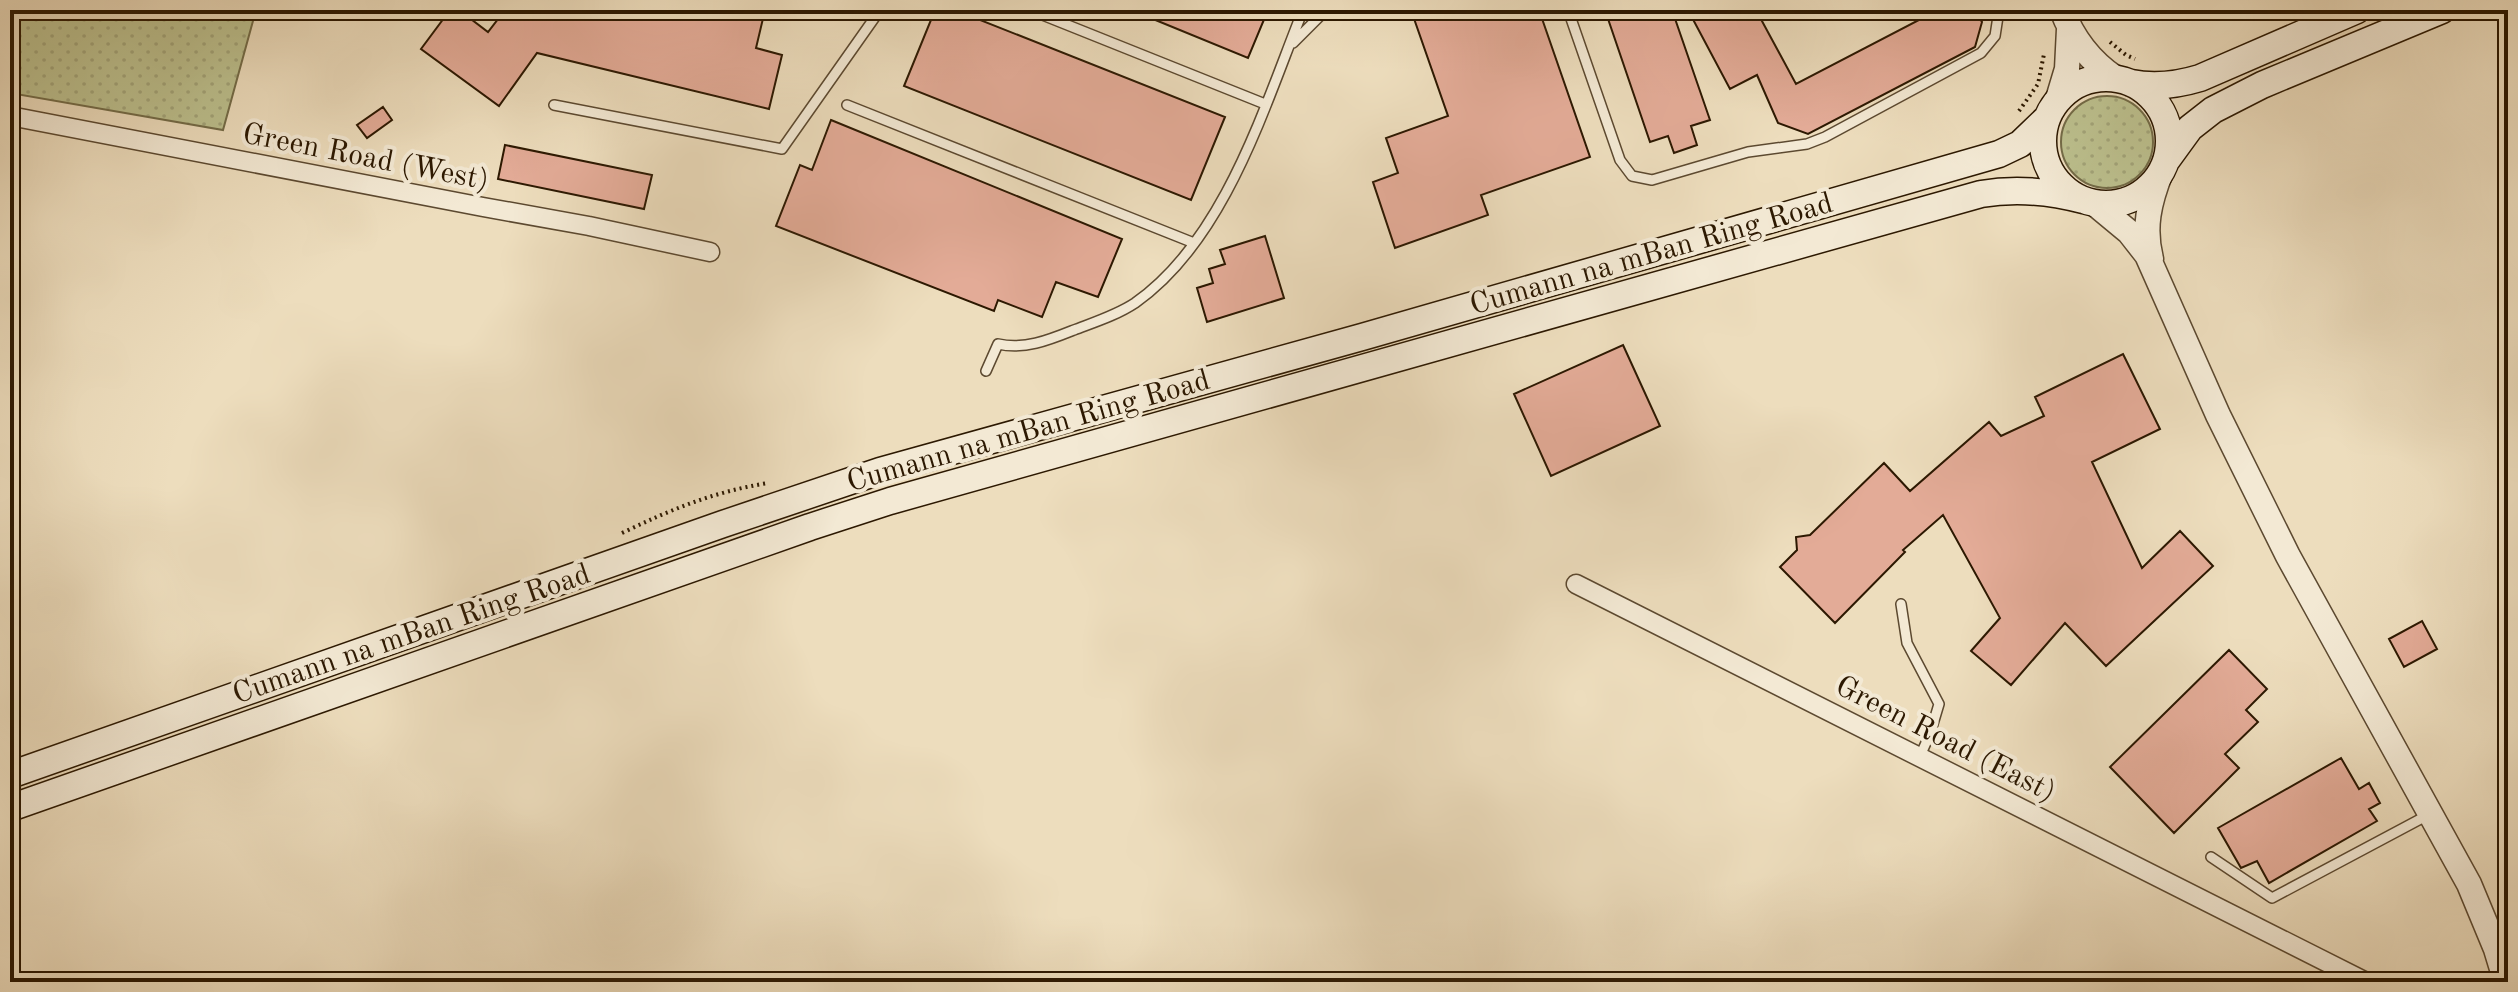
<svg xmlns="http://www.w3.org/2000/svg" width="2518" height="992" viewBox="0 0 2518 992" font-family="'Old Standard TT',serif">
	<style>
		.grass { fill: url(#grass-dots); stroke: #746c48; stroke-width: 2 }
		.building { fill: #e3ab97; stroke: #2c1801; stroke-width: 2 }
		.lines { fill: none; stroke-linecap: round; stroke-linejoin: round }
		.service-casing { stroke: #5c4930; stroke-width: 12 }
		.minor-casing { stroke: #5c4930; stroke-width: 21 }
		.tertiary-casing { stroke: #5c4930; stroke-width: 27 }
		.secondary-casing { stroke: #2c1801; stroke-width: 29 }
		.path { stroke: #2c1801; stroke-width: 4; stroke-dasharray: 2 4; stroke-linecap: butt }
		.service { stroke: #f3e9d4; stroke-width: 9 }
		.minor { stroke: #f3e9d4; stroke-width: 18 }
		.tertiary { stroke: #f3e9d4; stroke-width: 24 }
		.secondary { stroke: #f3e9d4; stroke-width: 26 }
		.labels { text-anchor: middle; stroke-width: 8; stroke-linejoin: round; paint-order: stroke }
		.street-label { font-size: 30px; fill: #2c1801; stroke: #f3e9d4 }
	</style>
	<defs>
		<pattern id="grass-dots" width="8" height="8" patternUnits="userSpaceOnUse" patternTransform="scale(2)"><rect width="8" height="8" fill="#bcc08e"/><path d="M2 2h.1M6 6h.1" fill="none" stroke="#a2a479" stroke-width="1.8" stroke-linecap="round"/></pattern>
	</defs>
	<rect width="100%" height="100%" fill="#edddbd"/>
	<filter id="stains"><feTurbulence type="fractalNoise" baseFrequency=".0025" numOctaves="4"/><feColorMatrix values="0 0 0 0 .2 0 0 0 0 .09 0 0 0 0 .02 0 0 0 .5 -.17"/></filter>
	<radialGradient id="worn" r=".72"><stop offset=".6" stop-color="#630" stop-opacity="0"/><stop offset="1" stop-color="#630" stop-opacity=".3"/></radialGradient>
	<path class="grass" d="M10,10H256L223,130L10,93Z
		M2061 142a46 46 0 1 1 92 0a46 46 0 1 1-92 0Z"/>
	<path class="building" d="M450,10H459L488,32L505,10H765L756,48L782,55L769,109L537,53L499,106L421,49Z
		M935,10H955L1225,117L1191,200L904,86Z
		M1131,10H1268L1248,58Z
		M1411,10H1539L1590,157L1481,195L1488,215L1395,248L1373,182L1398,173L1386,138L1448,116Z
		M1605,10H1672L1710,120L1691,126L1697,145L1674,153L1668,136L1650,142Z
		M1688,10H1756L1796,84L1938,10H1974L1982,22L1975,47L1808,134L1778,123L1757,75L1730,89Z
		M383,107L392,120L367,138L357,125Z
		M831,120L1122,239L1098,297L1056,282L1042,317L998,300L994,311L776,226L800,165L812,170Z
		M505,145L652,175L644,209L498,179Z
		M1265,236L1284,298L1207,322L1197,288L1213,283L1209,269L1225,264L1220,250Z
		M1623,345L1660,426L1551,476L1514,394Z
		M2123,354L2160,429L2092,462L2142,568L2180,531L2213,566L2106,666L2065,623L2011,685L1971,651L2000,618L1943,515L1903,550L1905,552L1835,623L1780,567L1797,550L1796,537L1810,535L1884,463L1910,491L1989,422L2001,436L2044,416L2035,397Z
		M2422,621L2437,649L2404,667L2389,639Z
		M2229,650L2267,689L2246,710L2258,722L2225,754L2239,768L2174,833L2110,767Z
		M2341,758L2359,789L2369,783L2380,803L2369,809L2377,821L2269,883L2257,861L2241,868L2218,828Z"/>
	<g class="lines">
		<defs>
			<path id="service" d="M1030,10L1265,104
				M1568,10L1620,160L1632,176L1652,180L1748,152L1807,144L1825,137L1981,53L1995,36L1999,10
				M1293,43L1326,10
				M554,105L782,149L880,10
				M847,105L1194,243
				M986,371L998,344C1025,350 1049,340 1074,330C1095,322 1117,315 1135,303C1225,240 1264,107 1303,10
				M1901,604L1907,643L1939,704L1930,734L1920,756
				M2211,857L2272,898L2428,815"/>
			<path id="minor" d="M10,116L483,207L589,226L710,252
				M1576,584L2366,982"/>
			<path id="tertiary" d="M2062,10C2073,39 2090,61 2115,78
				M2058,99L2067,69L2069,29
				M2094,203L2129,232L2147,255L2218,415L2288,556L2469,884L2496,949L2506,982
				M2151,259C2143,228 2149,202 2161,172"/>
			<path id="secondary" d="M2043 141a63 63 0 1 1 126 0a63 63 0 1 1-126 0Z
				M2131,83C2155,88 2177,85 2200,78L2357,10
				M2166,161L2190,128L2213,110L2262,85L2442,10
				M10,775L723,524L880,471L1362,337L1999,154L2020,144L2047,118
				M10,808L810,527L890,501L1981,194C2016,188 2049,191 2083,200"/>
		</defs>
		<use href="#service" class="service-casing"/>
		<use href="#minor" class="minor-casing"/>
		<use href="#tertiary" class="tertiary-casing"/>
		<use href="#secondary" class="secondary-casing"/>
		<path class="path" d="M2110,42L2126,55L2135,59
			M2019,111L2038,84L2044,54
			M622,533C672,509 713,492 768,483"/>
		<use href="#service" class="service"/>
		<use href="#minor" class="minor"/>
		<use href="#tertiary" class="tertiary"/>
		<use href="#secondary" class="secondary"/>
	</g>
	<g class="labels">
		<g class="street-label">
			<text transform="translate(366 156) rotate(11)" y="10">Green Road (West)</text>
			<text transform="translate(1651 253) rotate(-16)" y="10">Cumann na mBan Ring Road</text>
			<text transform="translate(1028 430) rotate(-16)" y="10">Cumann na mBan Ring Road</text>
			<text transform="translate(411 633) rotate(-19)" y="10">Cumann na mBan Ring Road</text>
			<text transform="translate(1946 738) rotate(27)" y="10">Green Road (East)</text>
		</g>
	</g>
	<rect width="2518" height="992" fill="none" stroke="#edddbd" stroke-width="40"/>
	<rect x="12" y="12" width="2494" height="968" fill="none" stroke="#2c1801" stroke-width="4"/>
	<rect x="20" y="20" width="2478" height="952" fill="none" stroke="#2c1801" stroke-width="2"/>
	<rect width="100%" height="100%" filter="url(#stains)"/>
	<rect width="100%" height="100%" fill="url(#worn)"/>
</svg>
